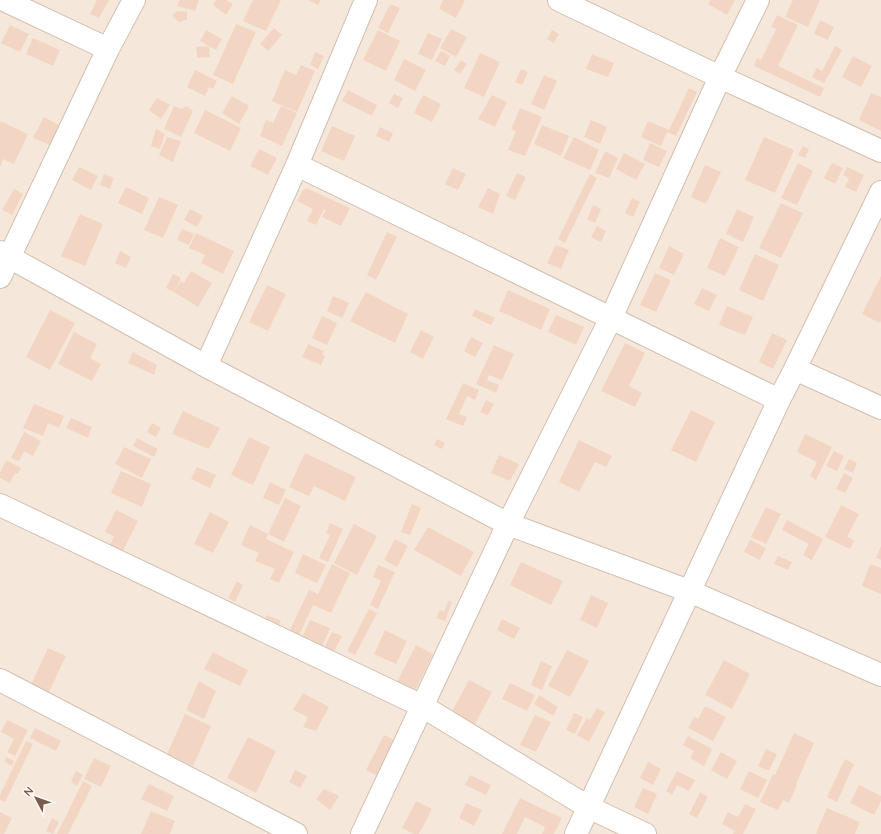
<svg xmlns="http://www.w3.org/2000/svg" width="881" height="834" viewBox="0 0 881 834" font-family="Quicksand,sans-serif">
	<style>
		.residential { fill: #f5e8da }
		.building { fill: #f3d5c3 }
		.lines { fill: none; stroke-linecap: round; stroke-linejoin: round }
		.minor-casing { stroke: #d1beb0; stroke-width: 24 }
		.minor { stroke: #fff; stroke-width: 22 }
	</style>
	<rect width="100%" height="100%" fill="#fdf6ec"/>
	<path class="residential" d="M0,0H881V834H0Z"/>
	<path class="building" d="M97,0H109L99,18L90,14Z
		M180,0H199L195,11L177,6Z
		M216,0H226L233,4L226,15L213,5Z
		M253,0H281L266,31L243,21Z
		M308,0H321L318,5Z
		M443,0H465L456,18L439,9Z
		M710,0H735L727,15L708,4Z
		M793,0H820L808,27L785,17Z
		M390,4L400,8L388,33L378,28Z
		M177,11L187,12V20L179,22L172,16Z
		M777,15L798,25L778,66L824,88L820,97L754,66L757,58L761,60L776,29L771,27Z
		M820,20L834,27L828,40L814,34Z
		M236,24L256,32L233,84L213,75Z
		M10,25L29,34L20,52L1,43Z
		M274,28L282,35L268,51L260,44Z
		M451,29L467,37L456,57L440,48Z
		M206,30L222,39L216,50L200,41Z
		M378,30L400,41L386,71L363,60Z
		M552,30L559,34L554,43L547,39Z
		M428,33L442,39L432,60L418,54Z
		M33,38L60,50L53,66L26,54Z
		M209,46L210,57L197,58L196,47Z
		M835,46L842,50L824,83L812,77L817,68L822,71Z
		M441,51L450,56L445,66L435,61Z
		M315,52L324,56L318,69L310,65Z
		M480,53L500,62L484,97L464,88Z
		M592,54L614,63L608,77L586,69Z
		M853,56L872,66L861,87L842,77Z
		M404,59L426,70L415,91L394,80Z
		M461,60L467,64L460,74L454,70Z
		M301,65L315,71L297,112L272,101L285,70L296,75Z
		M521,69L528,72L522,85L515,82Z
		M195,70L217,81L213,89L209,87L205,96L187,87Z
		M544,75L557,81L544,110L531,104Z
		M689,88L697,92L676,136L667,132L661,146L641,137L648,121L669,130Z
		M348,90L377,105L372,116L342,101Z
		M871,93L881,97V131L859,120Z
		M394,94L403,98L398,108L389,103Z
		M423,95L441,104L432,122L414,113Z
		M492,95L507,102L495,127L478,119Z
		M232,96L249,106L239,124L222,113Z
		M157,98L170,105L161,119L149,110Z
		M174,106L182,109L186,106L193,111L181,137L164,129Z
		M281,106L297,113L282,146L260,136L266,120L273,123Z
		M520,108L542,117L525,156L508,150L516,131L511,129Z
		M205,110L241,128L230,151L194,133Z
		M44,117L59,125L50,145L33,138Z
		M591,120L607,127L600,144L584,137Z
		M0,121L28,134L14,164L3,159L0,167Z
		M542,125L569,136L561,156L534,144Z
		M332,126L355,136L344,161L321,151Z
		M380,127L393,133L389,142L376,136Z
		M156,129L165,134L160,149L151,146Z
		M167,137L181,141L173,162L159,155Z
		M574,137L599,150L590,170L563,158Z
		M764,137L794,150L775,193L745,180Z
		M650,143L667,151L659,167L643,160Z
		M803,146L809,149L805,158L798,155Z
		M259,149L277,158L268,175L250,166Z
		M605,151L618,158L609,178L595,173Z
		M624,153L645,164L636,180L616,169Z
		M798,163L813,171L797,205L781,198Z
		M832,163L843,168L835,184L824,178Z
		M705,165L721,172L706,204L691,197Z
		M79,167L98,176L91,190L72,180Z
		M847,167L864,175L856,192L845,187L849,178L843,175Z
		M453,168L466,174L458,190L445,184Z
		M517,173L526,177L515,200L506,196Z
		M104,174L114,178L110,189L100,185Z
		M590,174L597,178L565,243L558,239Z
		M126,187L149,198L142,214L118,203Z
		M306,188L350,208L341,226L322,217L326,210L324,209L316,225L307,221L313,209L297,201L303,190H304Z
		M488,188L500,194L493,214L478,207Z
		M14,189L23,194L12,215L2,210Z
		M159,197L178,205L163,238L144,230Z
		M632,198L640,202L633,217L625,213Z
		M781,203L803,213L781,258L759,248Z
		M593,205L601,209L595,223L587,219Z
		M190,209L203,216L197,227L184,220Z
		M737,209L754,217L743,242L726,234Z
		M80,214L103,224L85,266L61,256Z
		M597,226L606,231L601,242L591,237Z
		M182,229L194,234L189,245L177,240Z
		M387,232L397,237L376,280L367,275Z
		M196,233L234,251L223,274L201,263L205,255L189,248Z
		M720,238L739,247L725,276L707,268Z
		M556,245L569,250L561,269L547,263Z
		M669,246L684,254L674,275L659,268Z
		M120,251L131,257L126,268L115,263Z
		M755,254L779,265L763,301L739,290Z
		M191,271L212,283L198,307L174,292L181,281L184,283Z
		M655,273L671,280L656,312L640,305Z
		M173,274L181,278L174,292L166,288Z
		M881,276V321L880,323L862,314Z
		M267,285L286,294L268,331L249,322Z
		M702,288L717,295L709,311L694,304Z
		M508,290L550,309L541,330L499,311Z
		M366,292L408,314L395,343L350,321Z
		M333,296L349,303L342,318L327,311Z
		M727,306L753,317L745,335L719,325Z
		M475,309L495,318L491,325L472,316Z
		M50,310L75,323L50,370L26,357Z
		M556,315L584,327L576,345L548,332Z
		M322,316L337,323L327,345L312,338Z
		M421,330L434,337L423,359L410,352Z
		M74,332L97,344L90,358L101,364L92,381L58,364Z
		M772,333L787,340L773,369L759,362Z
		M471,337L483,343L475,357L464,351Z
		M625,343L645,353L629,386L642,393L635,407L601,391Z
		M308,344L324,351L322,355L325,356L321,365L302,357Z
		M494,345L514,354L502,380L489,375L487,380L499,385L496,393L476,384Z
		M133,352L157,365L154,375L128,363Z
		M463,383L479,390L475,400L467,396L459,414L467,417L463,426L446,419Z
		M486,400L494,404L488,415L480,412Z
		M34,404L64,416L59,428L48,423L43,436L23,428Z
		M691,410L715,422L696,462L671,450Z
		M183,411L220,428L209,449L172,434Z
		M71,418L92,427L88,438L66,428Z
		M152,423L161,428L156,437L147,432Z
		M24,432L41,441L33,456L24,451L19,461L11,458Z
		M805,434L832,447L816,480L810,476L817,462L797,452Z
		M249,437L270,447L253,485L231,475Z
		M137,438L158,449L154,457L133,446Z
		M437,439L445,443L442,449L434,445Z
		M579,440L612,456L606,467L595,462L579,492L559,482Z
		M124,447L151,459L142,478L115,464Z
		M834,451L844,456L837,471L826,466Z
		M305,453L356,477L345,501L314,486L309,496L289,487Z
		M499,455L519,464L510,481L491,473Z
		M849,459L857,463L853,473L844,469Z
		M6,460L21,468L17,474L15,473L10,483L0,478V473Z
		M197,467L216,475L210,488L191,479Z
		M121,471L151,484L142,507L111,493Z
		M844,473L853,478L845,493L836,489Z
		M270,482L286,490L279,505L263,498Z
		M285,498L301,506L284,542L268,534Z
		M412,504L421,508L410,535L401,532Z
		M841,505L859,514L847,537L854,540L850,549L825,537Z
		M766,507L781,514L766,544L751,537Z
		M116,510L138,521L120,557L107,551L114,536L105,532Z
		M210,512L229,522L213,553L194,544Z
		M787,520L823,539L812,560L803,555L809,544L782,530Z
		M330,523L343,529L328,562L319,558L330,535L326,533Z
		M354,524L377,536L357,575L334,563Z
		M250,525L268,534L266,539L294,552L279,583L270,579L275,569L255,561L259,553L241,545Z
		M428,527L474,552L461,576L414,550Z
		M395,539L408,546L397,567L384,560Z
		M750,540L766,548L760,560L744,552Z
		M881,546V560L876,558Z
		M303,554L326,565L317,583L295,573Z
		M778,556L792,562L788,570L774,564Z
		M521,562L563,581L551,605L510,585Z
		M332,564L350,573L331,613L313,605L297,640L287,636L309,590L318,594Z
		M870,564L881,568V594L862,586Z
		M378,565L395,572L378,609L370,605L381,581L373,577Z
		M237,581L243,585L235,602L228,598Z
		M591,595L608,603L597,628L580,620Z
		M448,601L452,602L445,621L436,618L440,610L444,612Z
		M369,609L377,613L355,655L347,651Z
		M267,615L281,621L275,633L261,627Z
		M502,619L520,628L514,639L497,630Z
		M310,620L330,628L320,652L299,644Z
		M385,630L407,641L396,664L374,654Z
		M332,632L342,636L331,658L321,654Z
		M416,645L433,654L411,699L397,682Z
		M48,648L66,656L46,698L29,689Z
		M567,650L589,661L570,697L548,686Z
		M213,652L248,670L240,686L204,669Z
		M724,660L750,674L732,709L705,695Z
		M541,661L552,666L542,690L531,685Z
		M469,680L492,692L473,728L450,715Z
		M199,681L216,691L204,719L186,710Z
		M510,683L535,695L527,711L502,699Z
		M303,693L329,707L316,731L303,727L308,717L293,710Z
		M539,695L558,707L553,716L534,704Z
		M705,706L726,717L713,741L688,728L694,717L698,719Z
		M597,708L605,712L589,742L577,735L587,718L590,720Z
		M574,713L583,717L575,734L566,730Z
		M185,714L211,726L193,766L167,754Z
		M535,715L551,722L536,752L520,745Z
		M7,720L28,730L15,756L7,752L14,739L1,732Z
		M35,728L61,741L56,751L30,738Z
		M794,733L814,743L796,784L797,785L789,803L783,800L778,810L760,802L773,774L775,775Z
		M384,735L398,742L379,777L366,770Z
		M688,736L712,749L704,766L690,758L694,751L683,745Z
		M248,737L276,751L256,793L227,778Z
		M26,741L33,744L5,802L0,800V795Z
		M766,749L777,754L769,771L758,766Z
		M721,752L737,761L727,779L711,770Z
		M6,757L14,761L12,766L4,762Z
		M94,758L111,766L101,787L84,779Z
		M845,759L854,764L837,802L827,797Z
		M648,762L661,769L653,785L640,778Z
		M295,770L307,776L300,788L289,782Z
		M76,771L83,775L77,786L71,782Z
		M677,771L695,780L689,791L677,785L672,795L666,791Z
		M749,771L767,780L758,798L740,789Z
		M470,775L491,785L486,795L465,785Z
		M83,781L92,786L68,834H57Z
		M149,784L174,796L167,811L141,799Z
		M859,785L881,796V801L874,815L850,803Z
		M643,788L657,794L648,814L634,807Z
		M324,789L339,796L330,810L316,799Z
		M700,792L708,797L697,818L689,814Z
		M520,798L562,818L554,834H542L545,827L525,817L517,834H502Z
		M416,801L432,809L419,834H414L402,828Z
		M466,803L482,810L474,826L459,818Z
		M745,804L756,809L743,834H733L735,831L722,824L728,812L738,817Z
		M827,808L860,822L855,834H819L816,833Z
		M151,811L175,821L170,834H141Z
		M0,812L12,818L4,834H0Z
		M52,818L59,822L53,834L46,831Z"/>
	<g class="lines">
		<defs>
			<path id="minor" d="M4,0L108,49
				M559,0L720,77L881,151
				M297,165L779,400
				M0,252L206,366L508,524L689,591L881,675
				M0,277L108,49L134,0
				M206,366L297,165L366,0
				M795,369L881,408
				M0,505L422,706L588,807L645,834
				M0,680L296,834
				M362,834L508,524L611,318L720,77L758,0
				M576,834L779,400L795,369L881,192"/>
		</defs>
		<use href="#minor" class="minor-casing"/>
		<use href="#minor" class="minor"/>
	</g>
	<g transform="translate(36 798) rotate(311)" stroke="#fffaf3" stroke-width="3" paint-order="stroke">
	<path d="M0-3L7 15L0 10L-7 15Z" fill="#7a5c4d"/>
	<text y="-6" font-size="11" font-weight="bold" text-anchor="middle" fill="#7a5c4d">N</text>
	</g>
</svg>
